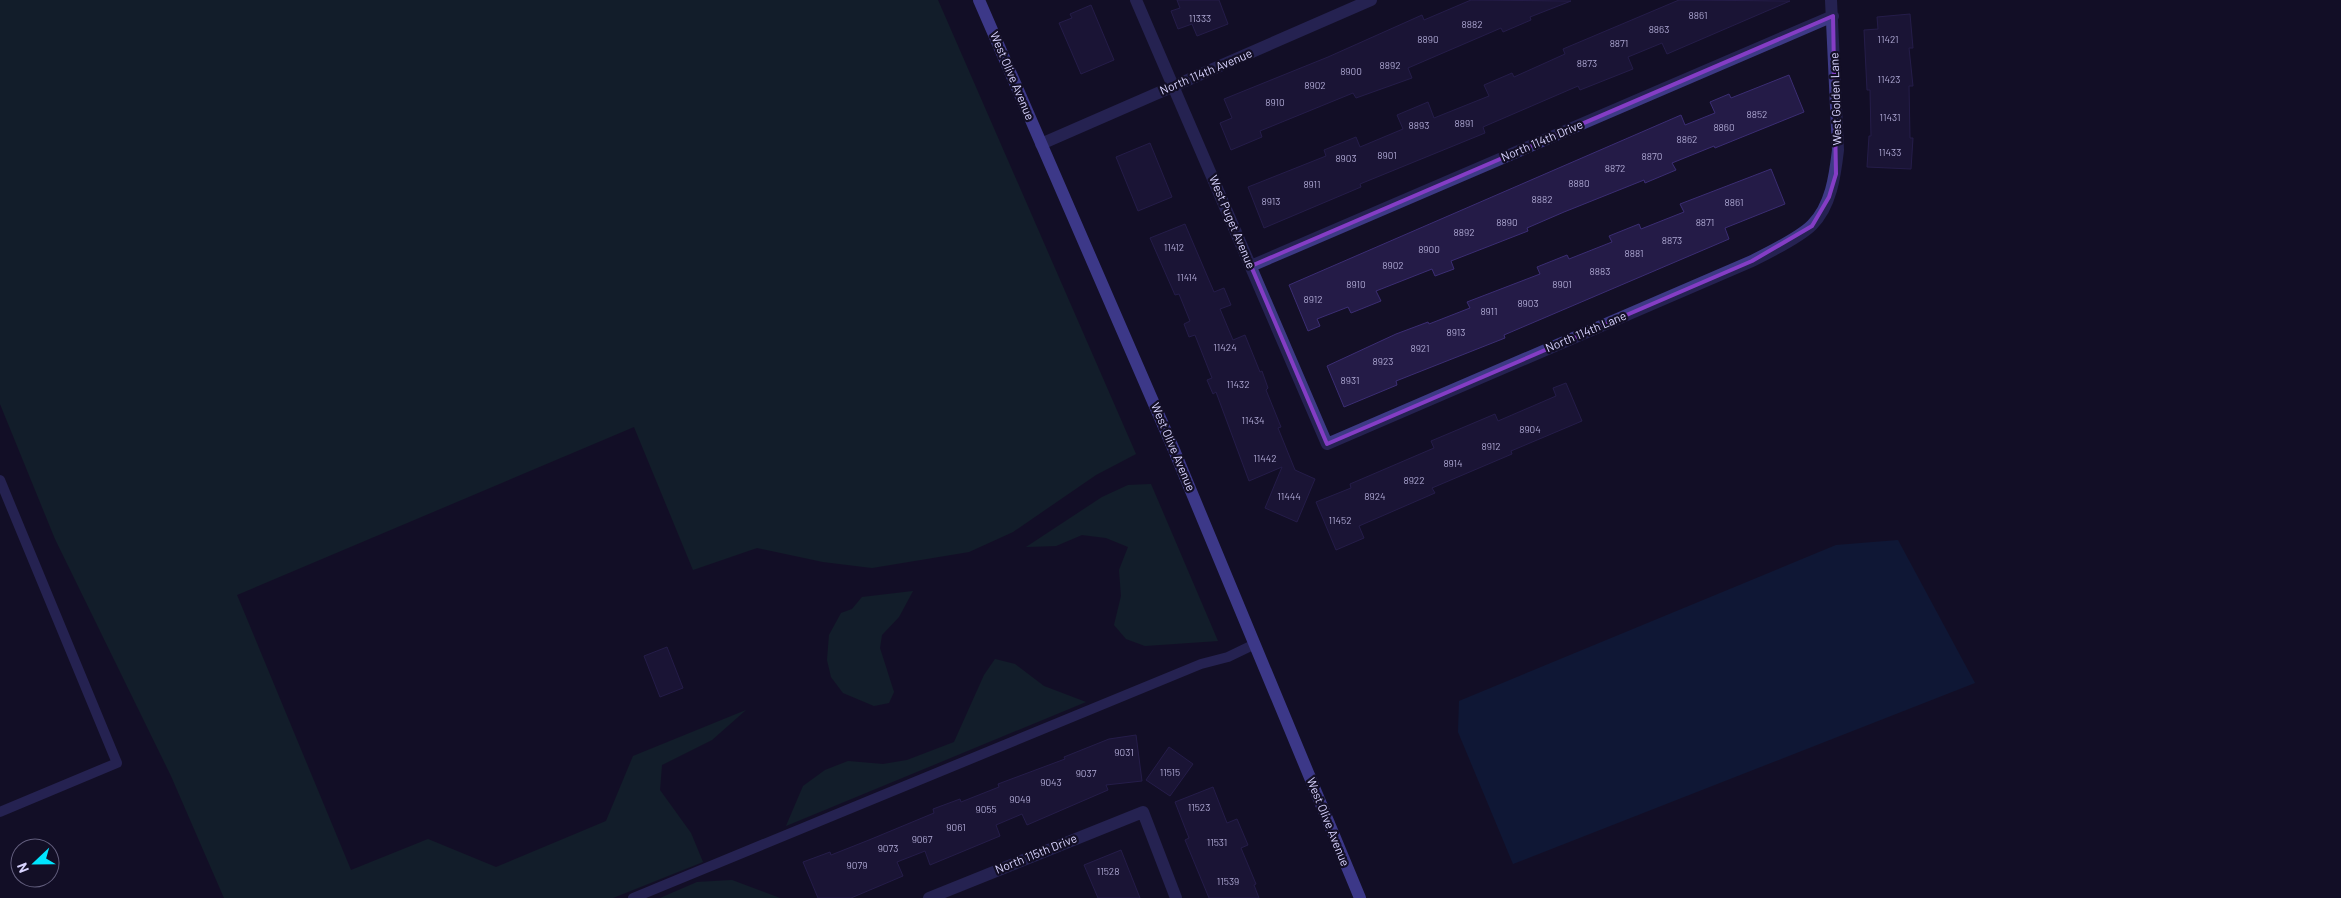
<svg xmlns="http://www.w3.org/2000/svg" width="2341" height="898" viewBox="0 0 2341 898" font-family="Barlow,sans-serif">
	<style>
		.green { fill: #12302f }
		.water { fill: #0c2248 }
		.building { fill: #241b47; stroke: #3b2d73 }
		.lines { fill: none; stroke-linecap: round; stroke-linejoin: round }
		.service { stroke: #3d3a85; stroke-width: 10 }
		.minor { stroke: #3d3a85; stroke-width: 12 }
		.secondary { stroke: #6f6bff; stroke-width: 12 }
		.marked { fill: none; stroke: #843dc5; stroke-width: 4; stroke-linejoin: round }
		.labels { text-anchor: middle; stroke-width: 4.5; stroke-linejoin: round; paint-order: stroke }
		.number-label { font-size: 10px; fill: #aca6d1 }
		.street-label { font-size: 12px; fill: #d9d4ff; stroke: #130f26 }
	</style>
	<rect width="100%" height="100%" fill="#130f26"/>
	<path class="green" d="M0,0H938L1136,454L1096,475L1013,532L969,552L872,568L823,562L757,548L693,570L634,427L237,595L351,870L428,839L496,867L606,821L633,756L746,710L712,740L662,765L660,790L691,833L703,862L613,898H224L171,776L55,539L0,404Z
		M1151,484L1218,641L1145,646L1126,639L1114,625L1121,596L1119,570L1128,547L1106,538L1082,535L1056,546L1026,547L1102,497L1128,485Z
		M913,591L899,617L882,635L880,648L894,692L889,703L874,706L843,693L831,677L827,660L829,635L841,613L852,609L862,597Z
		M995,659L1015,664L1044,686L1086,702L786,826L803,786L825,770L848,761L883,764L907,760L954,742L984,675Z
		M732,880L780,898H660L697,882Z"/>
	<path class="water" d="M1898,540L1975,683L1513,864L1458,732L1459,701L1836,545Z"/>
	<path class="building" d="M1177,0H1219L1228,24L1197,36L1192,24L1178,29L1171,11L1180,8Z
		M1471,0L1571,1L1530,17L1531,20L1503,32L1501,28L1408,68L1412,78L1356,98L1353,93L1260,131L1262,137L1231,150L1220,123L1232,118L1224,99L1328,57L1422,15L1424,20Z
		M1679,0L1790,1L1667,54L1662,43L1628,57L1633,69L1580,90L1578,86L1483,127L1485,133L1360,184L1361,187L1264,228L1248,187L1326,156L1324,150L1356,137L1360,147L1403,129L1397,115L1428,102L1434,118L1489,96L1484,85L1512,73L1514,77L1565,54L1563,49Z
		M1091,5L1114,60L1081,74L1059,23L1072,18L1070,14Z
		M1910,14L1913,48H1909L1913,86H1909L1910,138H1913L1911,169L1867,167L1869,136H1871L1870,90H1867L1864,30L1878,29L1877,17Z
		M1789,75L1804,112L1715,148L1714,146L1672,163L1676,170L1645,183L1644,180L1564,212L1527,228L1528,231L1451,261L1454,269L1435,276L1432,269L1376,291L1381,301L1351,313L1348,307L1317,319L1320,326L1308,331L1289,285L1681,115L1685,125L1715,113L1710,102L1729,94L1731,98Z
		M1150,143L1172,197L1138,211L1116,157Z
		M1771,169L1785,204L1725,228L1729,239L1504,335L1505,338L1396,381L1397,385L1344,407L1327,366L1396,334L1428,322L1429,324L1470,308L1467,302L1540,274L1537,267L1567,255L1569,259L1612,242L1609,236L1639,224L1641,229L1684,212L1680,204Z
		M1185,224L1214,292L1224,288L1231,305L1220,309L1233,340L1245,335L1260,372L1262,371L1268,388L1266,390L1281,427L1278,428L1295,470L1315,479L1297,522L1265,508L1282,467L1249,481L1216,392L1213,394L1207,380L1212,378L1195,335L1189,337L1184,324L1190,321L1179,294L1175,295L1150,238Z
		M1566,383L1582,421L1511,451L1512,454L1432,488L1435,493L1359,526L1364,538L1336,550L1316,502L1351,488L1350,484L1434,448L1431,441L1495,414L1498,421L1556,396L1553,388Z
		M667,647L683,688L660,697L644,656Z
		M1136,735L1142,781L1106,785L1108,790L1027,825L1022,814L996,825L1000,836L930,865L925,851L897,862L903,876L851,898H818L803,862L830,852L831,855L869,840L934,813L933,809L960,799L961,802L999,787L998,784L1065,759L1064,757L1109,739Z
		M1169,747L1193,764L1170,796L1146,780Z
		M1213,787L1227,823L1237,819L1248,845L1241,848L1256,884L1254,885L1259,898H1209L1185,840L1189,838L1175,802Z
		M1121,850L1140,898H1098L1084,865Z"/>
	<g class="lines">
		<path class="service" d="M0,480L117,763L0,812
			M633,898L1201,664L1228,657L1255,644"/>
		<path class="minor" d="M1136,0L1327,444L1752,261C1768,253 1799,238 1812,225C1831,206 1835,176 1838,150L1831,0
			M1041,144L1371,0
			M1251,266L1833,16
			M929,898L1143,812L1176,898"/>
		<path class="secondary" d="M979,0L1174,450L1360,898"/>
	</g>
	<path d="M0 0H2341V898H0ZM1833,16L1836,174L1829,197L1812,226L1752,261L1327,444L1251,266Z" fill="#130f26" fill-opacity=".55" fill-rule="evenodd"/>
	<path class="marked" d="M1833,16L1836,174L1829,197L1812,226L1752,261L1327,444L1251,266Z"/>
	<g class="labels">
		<g class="number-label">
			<text x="1698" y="19">8861</text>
			<text x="1200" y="22">11333</text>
			<text x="1472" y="28">8882</text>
			<text x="1659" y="33">8863</text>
			<text x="1428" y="43">8890</text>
			<text x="1888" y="43">11421</text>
			<text x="1619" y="47">8871</text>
			<text x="1587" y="67">8873</text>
			<text x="1390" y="69">8892</text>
			<text x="1351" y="75">8900</text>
			<text x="1889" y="83">11423</text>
			<text x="1315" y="89">8902</text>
			<text x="1275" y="106">8910</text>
			<text x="1757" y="118">8852</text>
			<text x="1890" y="121">11431</text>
			<text x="1464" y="127">8891</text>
			<text x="1419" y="129">8893</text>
			<text x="1724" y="131">8860</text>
			<text x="1687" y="143">8862</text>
			<text x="1890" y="156">11433</text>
			<text x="1387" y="159">8901</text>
			<text x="1652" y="160">8870</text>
			<text x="1346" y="162">8903</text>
			<text x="1615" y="172">8872</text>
			<text x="1579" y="187">8880</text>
			<text x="1312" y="188">8911</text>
			<text x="1542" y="203">8882</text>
			<text x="1271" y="205">8913</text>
			<text x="1734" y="206">8861</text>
			<text x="1507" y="226">8890</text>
			<text x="1705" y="226">8871</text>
			<text x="1464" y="236">8892</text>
			<text x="1672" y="244">8873</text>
			<text x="1174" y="251">11412</text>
			<text x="1429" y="253">8900</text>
			<text x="1634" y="257">8881</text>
			<text x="1393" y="269">8902</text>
			<text x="1600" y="275">8883</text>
			<text x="1187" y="281">11414</text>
			<text x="1356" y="288">8910</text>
			<text x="1562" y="288">8901</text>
			<text x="1313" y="303">8912</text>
			<text x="1528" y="307">8903</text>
			<text x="1489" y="315">8911</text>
			<text x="1456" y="336">8913</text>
			<text x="1225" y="351">11424</text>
			<text x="1420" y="352">8921</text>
			<text x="1383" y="365">8923</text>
			<text x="1350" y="384">8931</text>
			<text x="1238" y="388">11432</text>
			<text x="1253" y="424">11434</text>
			<text x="1530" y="433">8904</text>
			<text x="1491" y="450">8912</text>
			<text x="1265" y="462">11442</text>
			<text x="1453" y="467">8914</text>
			<text x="1414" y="484">8922</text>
			<text x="1289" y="500">11444</text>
			<text x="1375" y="500">8924</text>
			<text x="1340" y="524">11452</text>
			<text x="1124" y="756">9031</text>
			<text x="1170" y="776">11515</text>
			<text x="1086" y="777">9037</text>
			<text x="1051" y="786">9043</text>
			<text x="1020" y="803">9049</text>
			<text x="1199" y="811">11523</text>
			<text x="986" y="813">9055</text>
			<text x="956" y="831">9061</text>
			<text x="922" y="843">9067</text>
			<text x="1217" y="846">11531</text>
			<text x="888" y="852">9073</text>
			<text x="857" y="869">9079</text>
			<text x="1108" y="875">11528</text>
			<text x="1228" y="885">11539</text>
		</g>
		<g class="street-label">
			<text transform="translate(1206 72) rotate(-23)" y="4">North 114th Avenue</text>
			<text transform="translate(1012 76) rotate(67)" y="4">West Olive Avenue</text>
			<text transform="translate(1836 99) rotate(-92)" y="4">West Golden Lane</text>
			<text transform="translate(1542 141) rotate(-23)" y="4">North 114th Drive</text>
			<text transform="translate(1232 222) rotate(67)" y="4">West Puget Avenue</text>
			<text transform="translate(1586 332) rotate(-23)" y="4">North 114th Lane</text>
			<text transform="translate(1173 447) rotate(67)" y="4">West Olive Avenue</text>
			<text transform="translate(1328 822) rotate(68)" y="4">West Olive Avenue</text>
			<text transform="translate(1036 854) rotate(-22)" y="4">North 115th Drive</text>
		</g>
	</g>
	<g transform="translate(35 863) rotate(248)"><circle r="24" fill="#130f26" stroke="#625e7d"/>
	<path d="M0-4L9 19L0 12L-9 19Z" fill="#00e5ff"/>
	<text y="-8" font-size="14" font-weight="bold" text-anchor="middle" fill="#d9d4ff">N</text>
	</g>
</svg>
